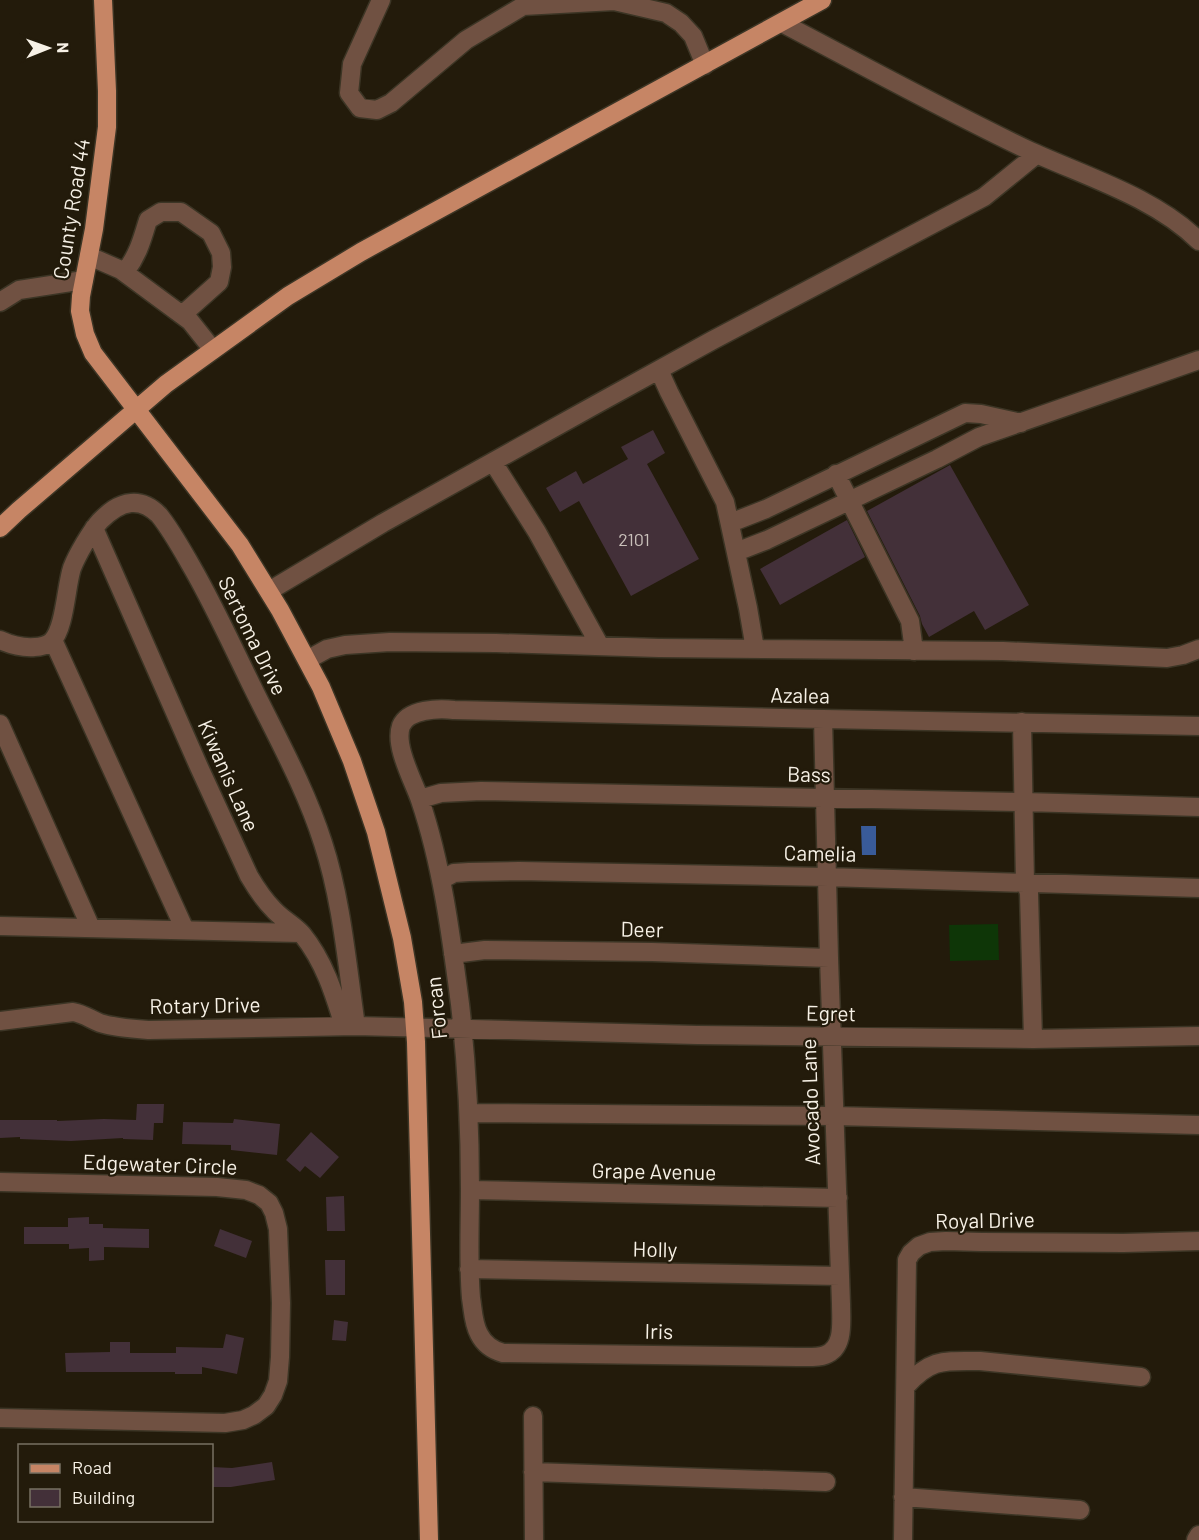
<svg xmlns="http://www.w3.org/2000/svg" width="1199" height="1540" viewBox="0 0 1199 1540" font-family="Barlow,sans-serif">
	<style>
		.green { fill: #0e3607 }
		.water { fill: #395b99 }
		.building { fill: #433039 }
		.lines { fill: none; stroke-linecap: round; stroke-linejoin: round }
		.minor-casing { stroke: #3c3525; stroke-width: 21 }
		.major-casing { stroke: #3c3525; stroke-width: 21 }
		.minor { stroke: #705142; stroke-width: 18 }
		.major { stroke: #c68565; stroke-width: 18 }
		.labels { text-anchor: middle; stroke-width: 4.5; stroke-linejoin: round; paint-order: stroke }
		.number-label { font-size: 18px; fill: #cac1bb }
		.street-label { font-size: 21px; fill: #f7f1e6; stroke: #231b0b }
	</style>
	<rect width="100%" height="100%" fill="#231b0b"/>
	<path class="green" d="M998,924L999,960L950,961L949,925Z"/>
	<path class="water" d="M861,826H876V855H862Z"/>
	<path class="building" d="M653,430L665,453L647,464L699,559L631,596L579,501L560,512L546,488L576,471L583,484L628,459L621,447Z
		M950,465L1029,605L985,630L974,611L929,637L922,624L920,616L867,511Z
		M847,520L865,557L780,605L760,569Z
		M137,1104H164L163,1123H154L153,1140L123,1139V1138L71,1141L20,1139V1137L0,1138V1120H57V1121L104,1119L136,1120Z
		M234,1119L280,1124L277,1155L231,1150V1145L182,1144L183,1122L233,1123Z
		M311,1132L339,1157L320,1178L305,1166L300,1172L286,1160Z
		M344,1196L345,1231H327L326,1197Z
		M89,1217V1224H103V1228L149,1229V1248L104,1247V1260L89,1261V1248L69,1249V1244H24V1227H68V1218Z
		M220,1229L252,1241L246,1258L214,1246Z
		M325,1260H345V1295H326Z
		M334,1320L348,1322L346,1341L332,1340Z
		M226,1334L244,1338L237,1374L202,1367V1374H175V1372H66L65,1353L110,1352V1342H130V1353H176V1347L223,1348Z
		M272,1462L275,1480L231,1487H212V1467L232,1468Z"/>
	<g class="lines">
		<defs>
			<path id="minor" d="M381,0L352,64L349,93L360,108L377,110L391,103L466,40L523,6L614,1L666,13L681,23L693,36L705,65
				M782,23C864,66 946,111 1030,151C1087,177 1154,197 1199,241
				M89,256L121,270L190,321L213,350
				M125,272C138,255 142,240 148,220L161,212H181L211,233L221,253L222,267L219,282L182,315
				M0,302L19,290L84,280
				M659,370L669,392L725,502L748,608L755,649
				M493,462L537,532L600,646
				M836,474L910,621L914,651
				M730,523L766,509L965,413L981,414L1021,423
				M94,528L199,767L249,876C256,888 264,900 274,910C282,919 294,925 302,934C324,961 334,993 344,1026
				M736,552L767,540L937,459L979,437L1199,360
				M269,591L383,523L595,405L713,340L984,197L1037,154
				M0,640C11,645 22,648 35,647C40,647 48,645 52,641C65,628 66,586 72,568C77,555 91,531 100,521C108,513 118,504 131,503C142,502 151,507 159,515C172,531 182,550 193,569C213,604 230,641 248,678C274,732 305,786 323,843C342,901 347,965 356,1026
				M53,640L185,930
				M307,660L327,649L345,645L390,642L496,643L659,648L1003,651L1167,658L1183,655L1199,649
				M823,719L829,958L841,1304C841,1321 845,1348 825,1355C817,1358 806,1357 797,1357L503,1353C492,1350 484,1344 479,1334C473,1323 473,1310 471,1298C468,1262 470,1226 470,1190C470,1128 467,1066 460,1004C451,935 442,865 420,800C413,780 394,746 401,726C408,709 439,708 454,710L823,719L1199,726
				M1022,722L1025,882L1029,893L1033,1039
				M0,724L91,928
				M420,799L441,793L481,791L1024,802L1199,807
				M441,880L454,873L469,872L519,871L827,877L1199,888
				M0,926L301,933
				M453,954L485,950L652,952L829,958
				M0,1021L73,1012C84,1014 90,1019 100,1023C116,1028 133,1029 149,1030L356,1026L697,1035L1033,1039L1199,1036
				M469,1113L834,1116L1199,1125
				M0,1182L217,1187L246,1190L259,1195L269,1203L274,1213L278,1229L281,1303L280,1357L278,1381L273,1395L266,1406L254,1415L243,1420L225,1423L0,1418
				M470,1190L838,1198
				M469,1269L840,1276
				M906,1386C931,1358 944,1361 980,1361L1141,1377
				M533,1416L534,1540
				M533,1472L826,1482
				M903,1497L1080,1510
				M903,1540L907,1260L911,1253L919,1246L930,1242L946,1241L982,1242L1123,1243L1199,1241
				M1196,1540L1199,1535"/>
			<path id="major" d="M103,0L107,91V127L94,229L81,296L80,311L85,334L93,353L240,545L280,610L321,687L352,761L376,832L402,938L413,1002L416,1042L429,1540
				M0,528L19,510L166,384L288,296L361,252L822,0"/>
		</defs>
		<use href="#minor" class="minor-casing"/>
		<use href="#major" class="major-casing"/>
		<use href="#minor" class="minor"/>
		<use href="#major" class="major"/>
	</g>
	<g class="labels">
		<g class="number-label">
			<text x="634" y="546">2101</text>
		</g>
		<g class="street-label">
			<text transform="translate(72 209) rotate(-81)" y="7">County Road 44</text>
			<text transform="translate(252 636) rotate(64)" y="7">Sertoma Drive</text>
			<text transform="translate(800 696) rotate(1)" y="7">Azalea</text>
			<text transform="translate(809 775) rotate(1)" y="7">Bass</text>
			<text transform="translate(228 776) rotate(66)" y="7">Kiwanis Lane</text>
			<text transform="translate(820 854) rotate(1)" y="7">Camelia</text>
			<text transform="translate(642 930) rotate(1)" y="7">Deer</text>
			<text transform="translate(205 1006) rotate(-1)" y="7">Rotary Drive</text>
			<text transform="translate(437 1008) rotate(-96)" y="7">Forcan</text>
			<text transform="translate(831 1014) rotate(1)" y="7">Egret</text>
			<text transform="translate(811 1102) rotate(-92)" y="7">Avocado Lane</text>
			<text transform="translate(160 1165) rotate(2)" y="7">Edgewater Circle</text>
			<text transform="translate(654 1172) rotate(1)" y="7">Grape Avenue</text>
			<text transform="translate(985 1221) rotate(-1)" y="7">Royal Drive</text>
			<text transform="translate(655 1250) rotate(1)" y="7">Holly</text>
			<text transform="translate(659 1332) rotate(1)" y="7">Iris</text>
		</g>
	</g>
	<rect x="18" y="1444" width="195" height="78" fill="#231b0b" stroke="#787163" stroke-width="1.5"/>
	<rect x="30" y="1464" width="30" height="9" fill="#c68565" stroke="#787163" stroke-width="1.5"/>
	<text x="72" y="1474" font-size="18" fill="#f7f1e6">Road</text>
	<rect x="30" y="1489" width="30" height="18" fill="#433039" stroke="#787163" stroke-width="1.5"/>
	<text x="72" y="1504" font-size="18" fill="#f7f1e6">Building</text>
	<g transform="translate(48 48) rotate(89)" stroke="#231b0b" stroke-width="4.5" paint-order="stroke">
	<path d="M0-4.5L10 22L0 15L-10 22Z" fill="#f7f1e6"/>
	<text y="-9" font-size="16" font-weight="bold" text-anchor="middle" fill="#f7f1e6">N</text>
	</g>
</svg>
